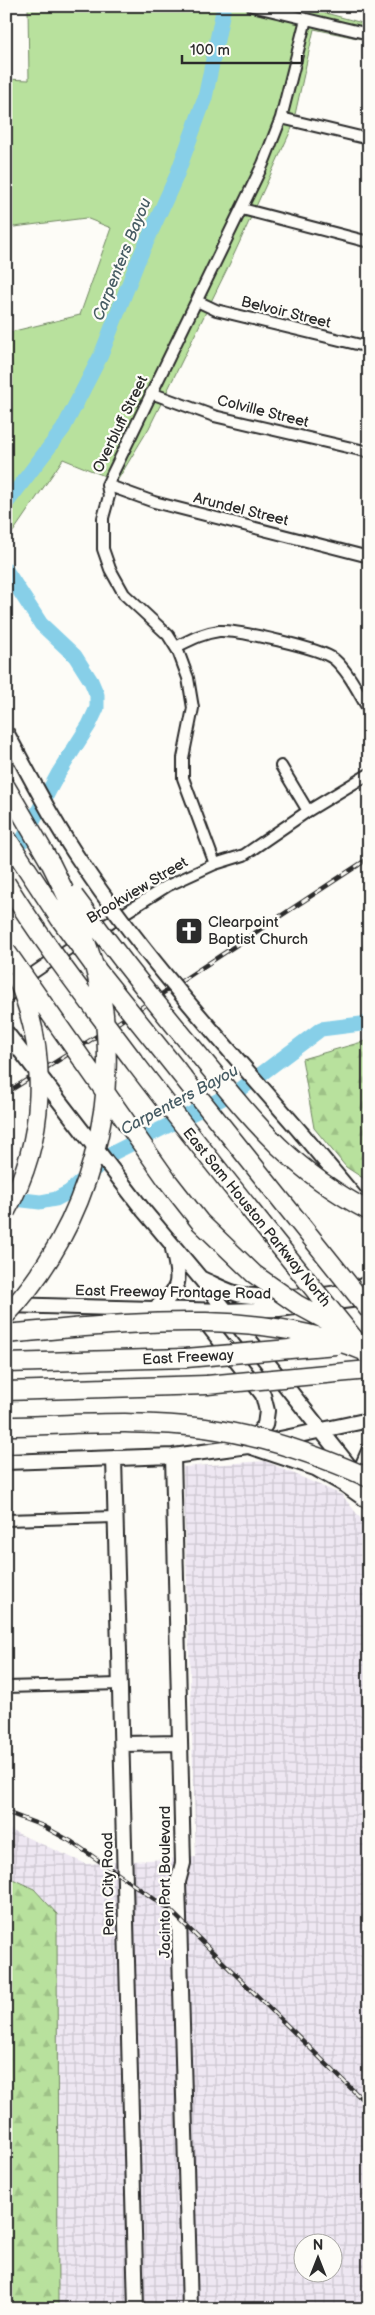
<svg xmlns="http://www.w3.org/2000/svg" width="375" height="2315" viewBox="0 0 375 2315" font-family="'Balsamiq Sans',sans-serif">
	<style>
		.industrial { fill: url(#industrial-grid); fill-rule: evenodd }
		.green { fill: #b8e19d; stroke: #728664 }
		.forest { fill: url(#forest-firs); stroke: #728664 }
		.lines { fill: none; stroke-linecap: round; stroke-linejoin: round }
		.river { stroke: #87cfe8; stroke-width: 15 }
		.street-casing { stroke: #2b2b2b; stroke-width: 14 }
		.secondary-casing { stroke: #2b2b2b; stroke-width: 18 }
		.highway-casing { stroke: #2b2b2b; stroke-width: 21 }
		.street { stroke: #fdfcf7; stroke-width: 10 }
		.secondary { stroke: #fdfcf7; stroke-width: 14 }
		.highway { stroke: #fdfcf7; stroke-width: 18 }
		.rail-casing { stroke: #2b2b2b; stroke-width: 4.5 }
		.rail { stroke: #fdfcf7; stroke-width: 2.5; stroke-dasharray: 8; stroke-linecap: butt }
		.secondary-bridge-casing { stroke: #2b2b2b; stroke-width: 18; stroke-linecap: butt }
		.highway-bridge-casing { stroke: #2b2b2b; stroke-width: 21; stroke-linecap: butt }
		.secondary-bridge { stroke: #fdfcf7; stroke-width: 14 }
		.highway-bridge { stroke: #fdfcf7; stroke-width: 18 }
		.labels { text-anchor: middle; stroke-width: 4.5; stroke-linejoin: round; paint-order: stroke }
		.street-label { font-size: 15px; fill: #2b2b2b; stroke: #fdfcf7 }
		.poi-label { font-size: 15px; fill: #2b2b2b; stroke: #fdfcf7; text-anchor: start }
		.water-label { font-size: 16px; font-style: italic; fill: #475c64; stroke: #fdfcf7 }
	</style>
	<defs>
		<pattern id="industrial-grid" width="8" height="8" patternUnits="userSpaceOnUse" patternTransform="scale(1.25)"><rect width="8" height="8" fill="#eee7f2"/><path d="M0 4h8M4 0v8" fill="none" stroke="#ccc6d0"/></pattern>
		<pattern id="forest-firs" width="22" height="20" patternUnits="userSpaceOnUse" patternTransform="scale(1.25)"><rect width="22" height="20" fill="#b8e19d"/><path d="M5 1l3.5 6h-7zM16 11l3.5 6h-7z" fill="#9ec187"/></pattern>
	</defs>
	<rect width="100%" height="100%" fill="#fdfcf7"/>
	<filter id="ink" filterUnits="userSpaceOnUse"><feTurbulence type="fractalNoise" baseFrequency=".02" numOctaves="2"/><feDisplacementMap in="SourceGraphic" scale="10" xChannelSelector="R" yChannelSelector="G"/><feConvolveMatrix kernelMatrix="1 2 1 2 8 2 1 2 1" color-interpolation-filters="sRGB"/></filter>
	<g filter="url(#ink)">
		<path class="industrial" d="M265,1461L342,1495L369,1529V2309H6V1828L86,1864L196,1857L183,1467ZM302,2242H332V2272H302Z"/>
		<path class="green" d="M28,6H300L366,24L362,39L314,29L292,128L230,263L149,428L117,481L63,459L13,532L6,527V333L80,315L111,228L86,218L6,228V79L29,80Z"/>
		<path class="forest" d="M369,1040V1182L346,1167L314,1128L302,1059Z
			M6,1876L34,1889L57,1914L58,2309H6Z"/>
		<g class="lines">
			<path class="river" d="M6,504L63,429L101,355L137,263L176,177L205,98L224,6
				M6,570L41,624L75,656L91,681L97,695V708L89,725L58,774L22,841L6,851
				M6,1198L40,1202L56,1199L69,1192L113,1153L241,1089L321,1029L369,1023"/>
			<defs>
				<path id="street" d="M252,6L369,34
					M281,118L369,139
					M242,209L369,242
					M197,301L216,310L369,347
					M151,393L214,416L369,452
					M107,485L154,502L369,557
					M176,647C190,640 203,633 219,631C238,630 320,648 334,659C349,672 359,694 369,710
					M281,766L308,811
					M215,864L183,778V758L193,708L188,678L178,651L168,635L124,594L110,569L103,549V518L109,496L107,485L263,164L281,118L306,19
					M95,932L167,886L215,864L244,855L308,811L369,774
					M6,998L23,980L80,941
					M6,1520L115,1517
					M6,1687L120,1684"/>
				<path id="secondary" d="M303,1135L360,1203
					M144,1211L201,1279L369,1491
					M202,1279C214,1284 229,1293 242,1295C271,1298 347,1299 369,1282
					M7,1305L226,1311L279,1309L367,1298
					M154,1309C181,1290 181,1282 173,1249
					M199,1319L207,1324L263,1395L267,1411L265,1425L250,1443
					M249,1446L315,1468L345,1485L369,1502
					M173,1456L183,1863L178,1882L190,2309
					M114,1458L136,2309
					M6,1462L173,1456L248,1446L369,1420
					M368,1482L362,1467L369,1451
					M123,1744L179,1743"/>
				<path id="highway" d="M6,787L51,864
					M6,1363L186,1358
					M6,1391L207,1385"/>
			</defs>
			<use href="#street" class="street-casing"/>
			<use href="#secondary" class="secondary-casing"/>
			<use href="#highway" class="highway-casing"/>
			<use href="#street" class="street"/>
			<use href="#secondary" class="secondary"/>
			<use href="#highway" class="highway"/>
			<defs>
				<path id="rail" d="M6,1093L113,1026L369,858
					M6,1812L43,1826L72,1842L170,1910L369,2106"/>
			</defs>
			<use href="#rail" class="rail-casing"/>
			<use href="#rail" class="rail"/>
			<defs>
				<path id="secondary-bridge" d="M6,732C30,776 53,822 82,864C147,961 227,1047 303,1135
					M6,1032L144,1211"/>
				<path id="highway-bridge" d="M6,837L60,919L98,971L369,1310
					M6,883C45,946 92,1005 136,1064C212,1163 290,1260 369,1357
					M74,896C114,950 156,1004 199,1055C253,1121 291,1170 369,1211
					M6,951L167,1180L200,1222L254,1274L298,1305L342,1329
					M6,1211C46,1141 49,1052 17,979
					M6,1315C89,1228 126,1094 97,977C87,937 69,900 51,864
					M6,1334C125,1324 249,1306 364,1351
					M186,1358L336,1345
					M207,1385L369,1370
					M6,1426C72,1425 140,1419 205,1428C262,1436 316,1454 369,1478"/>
			</defs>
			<use href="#secondary-bridge" class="secondary-bridge-casing"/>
			<use href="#highway-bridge" class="highway-bridge-casing"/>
			<use href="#secondary-bridge" class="secondary-bridge"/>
			<use href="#highway-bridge" class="highway-bridge"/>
		</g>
	</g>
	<defs>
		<symbol id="church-square" viewBox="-11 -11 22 22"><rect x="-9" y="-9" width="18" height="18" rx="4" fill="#2b2b2b" stroke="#fdfcf7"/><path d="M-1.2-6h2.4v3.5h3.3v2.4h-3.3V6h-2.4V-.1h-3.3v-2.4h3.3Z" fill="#fff"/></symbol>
	</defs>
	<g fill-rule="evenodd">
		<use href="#church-square" x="173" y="915" width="32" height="32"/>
	</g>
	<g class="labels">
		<g class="street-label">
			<text transform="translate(286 312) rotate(14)" y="5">Belvoir Street</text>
			<text transform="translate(263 411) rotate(14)" y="5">Colville Street</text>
			<text transform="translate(120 424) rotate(-64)" y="5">Overbluff Street</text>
			<text transform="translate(241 509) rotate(14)" y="5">Arundel Street</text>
			<text transform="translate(137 890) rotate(-31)" y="5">Brookview Street</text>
			<text transform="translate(257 1217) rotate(51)" y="5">East Sam Houston Parkway North</text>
			<text transform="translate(173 1292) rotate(1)" y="5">East Freeway Frontage Road</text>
			<text transform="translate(188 1357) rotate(-3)" y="5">East Freeway</text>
			<text transform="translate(165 1882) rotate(-90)" y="5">Jacinto Port Boulevard</text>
			<text transform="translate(108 1884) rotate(-91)" y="5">Penn City Road</text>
		</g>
		<g class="poi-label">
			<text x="208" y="927">Clearpoint<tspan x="208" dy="17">Baptist Church</tspan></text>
		</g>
		<g class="water-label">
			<text transform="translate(121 259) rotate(-68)" y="6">Carpenters Bayou</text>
			<text transform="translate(179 1099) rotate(-28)" y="6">Carpenters Bayou</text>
		</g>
	</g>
	<rect width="375" height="2315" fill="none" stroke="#fdfcf7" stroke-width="25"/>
	<rect x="12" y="12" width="350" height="2290" fill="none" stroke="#2b2b2b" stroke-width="2" filter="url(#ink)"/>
	<g transform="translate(318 2258)"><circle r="24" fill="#fdfcf7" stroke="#a9a8a5"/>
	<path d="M0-4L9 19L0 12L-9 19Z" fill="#2b2b2b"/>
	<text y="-8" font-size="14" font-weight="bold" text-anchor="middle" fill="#2b2b2b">N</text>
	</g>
	<path d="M182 55v8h120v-8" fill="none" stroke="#2b2b2b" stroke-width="2.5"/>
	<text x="190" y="55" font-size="15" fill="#2b2b2b" stroke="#fdfcf7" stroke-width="4" paint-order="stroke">100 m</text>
</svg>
